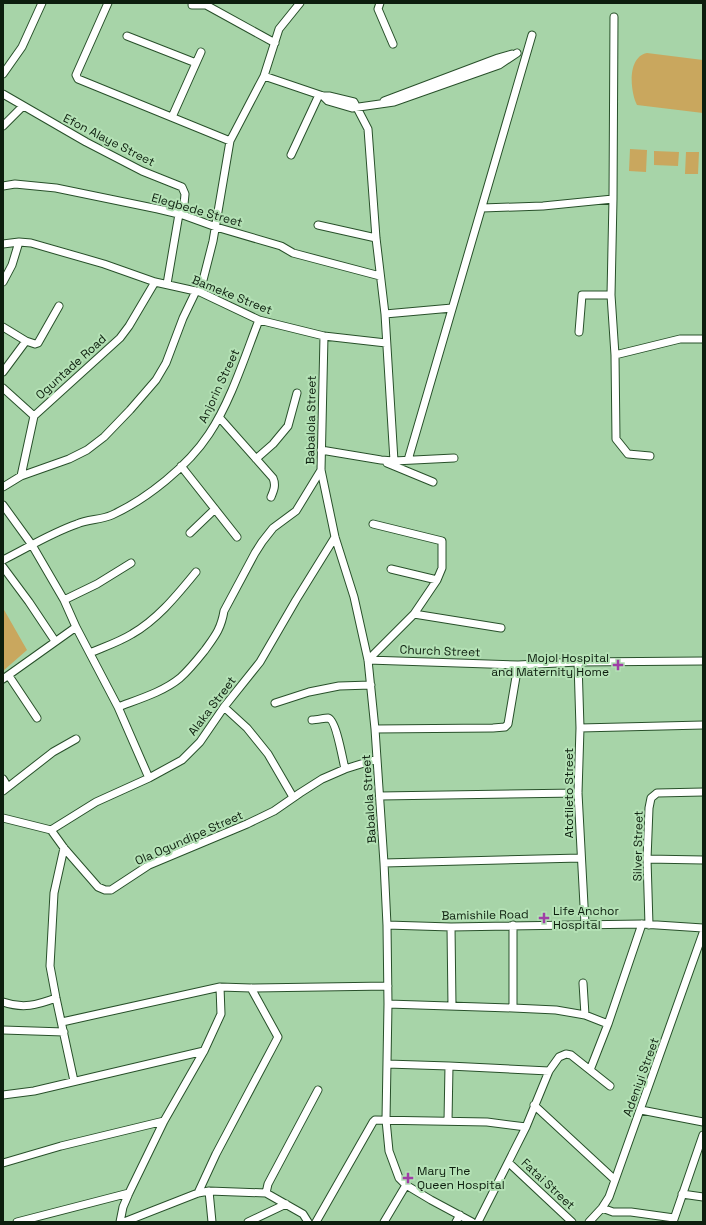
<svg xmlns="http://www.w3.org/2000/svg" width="706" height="1225" viewBox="0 0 706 1225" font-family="'Space Grotesk',sans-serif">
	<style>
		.green { fill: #c9a75e }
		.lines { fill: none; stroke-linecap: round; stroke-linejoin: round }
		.minor-casing { stroke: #28502a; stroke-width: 9 }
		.minor { stroke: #fff; stroke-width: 7 }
		.poi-dot { fill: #9f3ea6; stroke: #b4e1b5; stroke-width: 1.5 }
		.labels { text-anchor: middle; stroke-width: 4; stroke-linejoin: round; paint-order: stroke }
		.street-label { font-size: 12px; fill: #0d1e0e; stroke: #b4e1b5 }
		.poi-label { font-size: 12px; fill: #0d1e0e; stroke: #b4e1b5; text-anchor: start }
	</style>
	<rect width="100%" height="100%" fill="#a7d4a8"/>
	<path class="green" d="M647,53L703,60V113L637,105C630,91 627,57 647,53Z
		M630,149L647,150L646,172L629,171Z
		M654,151L679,152L678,166L654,165Z
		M686,152H699L698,174H685Z
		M3,608L27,650L3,671Z"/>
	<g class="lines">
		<defs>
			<path id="minor" d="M108,3L76,75L78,79L230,141
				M380,3L378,9L393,44
				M192,5H206L275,43
				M614,17L613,199L611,295L615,355L616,439L628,454L650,456
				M127,36L196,63
				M3,74L22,47L42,3
				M264,76L323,96H329L354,102L368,129L376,238L385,314L394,461
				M3,94L86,142L142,171L182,187L185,194L183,215
				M323,96L328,101L352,108L394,102L499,65L517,53
				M384,101L498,58L512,54
				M172,117L201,52
				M3,126L23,106
				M291,155L319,95
				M3,186L15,184L56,188L158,209L183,215L216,227L281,246L293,253L380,276
				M482,208L543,206L613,199
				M318,225L376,238
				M3,244L19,242L31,243L104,264L155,282L200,292L259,320L324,336L386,343
				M3,282L12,265L19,242
				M167,284L179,214
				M200,292L213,241L230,141L264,76L279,29L300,3
				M385,314L452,308
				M3,327L26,341L35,344L38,343L59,306
				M579,332L582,295H611
				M324,336L321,470L335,537L354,597L368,660L375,729L384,863L387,925L388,1004L386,1120L389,1151L399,1178L406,1185L431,1200L472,1222
				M615,355L680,339H703
				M3,372L26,341
				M3,388L34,416
				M219,417L273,478C276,485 274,490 271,497
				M321,450L381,460L394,461L454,458
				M256,459L273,444L288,426L297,393
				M408,460L532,35
				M387,463L433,482
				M181,466L237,537
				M21,476L34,416L120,338L129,326L155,282
				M3,487L21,476L69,459L87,450L104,437L130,410L156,380L166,363L183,318L196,291
				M3,505L32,545L64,600L76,627L118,707L149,778
				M190,533L215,509
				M3,560C27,548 51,533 77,524C88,519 101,520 112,515C147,499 188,466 209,434C231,401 245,356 259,320
				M3,567L29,602L55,641
				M391,569L437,580
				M64,600L97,584L131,563
				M414,614L501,628
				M90,653C104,647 119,642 132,634C158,619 177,595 196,572
				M368,660L518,665L578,662L703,661
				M368,660L414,614L437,580L442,568V541L373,524
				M578,662L580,728L578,793L585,924
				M9,676L37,718
				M3,679L76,627
				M275,703L309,692L339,686L371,685
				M118,707C139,699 163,692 180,678C190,669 197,660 205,650C215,636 221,629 224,611L255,553L262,542L273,528L296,511L321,470
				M224,707L247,728L268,754L293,797
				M312,720C317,720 324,718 328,718C336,719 343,761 345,769
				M580,728L703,725
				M375,729L493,728L505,727L508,724L518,665
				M3,779L8,787
				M3,791L53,752L76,739
				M380,796L578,793
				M3,818L51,830L64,848L98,887L105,890H111L149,865L247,824L274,811L300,793L322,779L345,769L377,759
				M51,830L96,802L149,778L182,760L200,742L224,707L260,662L296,600L335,537
				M64,848L54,893L50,966L56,998L74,1081
				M647,859L703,860
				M384,863L581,858
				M387,925L451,927L642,924L703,928
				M513,925V1008
				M649,925L647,859L649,808L651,798L657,793L703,792
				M451,927L452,1006
				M583,983L585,1015
				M3,1002C23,1009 37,1005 56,998
				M388,1004L513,1008L556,1010L585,1015L608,1024
				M62,1022L220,987L251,988L388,986
				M3,1030L64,1032
				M387,1064L449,1066L549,1071
				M590,1070L608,1024L642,924
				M3,1095L34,1091L204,1051
				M534,1105L615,1180
				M641,1110L703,1122
				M448,1121L449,1066
				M3,1163L61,1146L164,1121
				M509,1163L572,1222
				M209,1191L212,1222
				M198,1193L216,1154L277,1039L278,1037L251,988
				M266,1193L268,1184L318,1090
				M682,1194L703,1197
				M602,1208L613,1212H631L674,1218
				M17,1222L129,1193
				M120,1222L123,1207L129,1193L164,1121L204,1051L221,1014L220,987
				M124,1222L198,1193L209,1191L266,1193L303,1214L308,1222
				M248,1222L286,1204
				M316,1222L373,1122L375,1120L487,1122L526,1127
				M384,1222L406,1185
				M456,1222L460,1215
				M478,1222L526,1127L549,1071L559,1057L566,1054L571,1055L610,1086
				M589,1222L602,1208L609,1197L703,933
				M673,1222L703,1135"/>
		</defs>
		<use href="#minor" class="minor-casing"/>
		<use href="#minor" class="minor"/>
	</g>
	<g class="poi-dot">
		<path d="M616 659h4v4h4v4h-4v4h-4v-4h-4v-4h4z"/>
		<path d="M542 912h4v4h4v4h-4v4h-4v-4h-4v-4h4z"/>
		<path d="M406 1172h4v4h4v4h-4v4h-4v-4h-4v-4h4z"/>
	</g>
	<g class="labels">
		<g class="street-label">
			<text transform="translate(109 140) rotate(27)" y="4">Efon Alaye Street</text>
			<text transform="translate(197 210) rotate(16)" y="4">Elegbede Street</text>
			<text transform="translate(232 295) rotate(22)" y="4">Bameke Street</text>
			<text transform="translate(71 367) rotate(-42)" y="4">Oguntade Road</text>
			<text transform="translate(219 386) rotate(-65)" y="4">Anjorin Street</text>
			<text transform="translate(311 420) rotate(-89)" y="4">Babalola Street</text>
			<text transform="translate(440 651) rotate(2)" y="4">Church Street</text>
			<text transform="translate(212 706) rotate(-53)" y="4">Alaka Street</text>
			<text transform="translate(569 793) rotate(-90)" y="4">Atotileto Street</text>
			<text transform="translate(369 799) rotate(-94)" y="4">Babalola Street</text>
			<text transform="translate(189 838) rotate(-24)" y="4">Ola Ogundipe Street</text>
			<text transform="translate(638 846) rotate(-89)" y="4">Silver Street</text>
			<text transform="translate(485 915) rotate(-1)" y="4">Bamishile Road</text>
			<text transform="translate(641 1077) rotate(-70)" y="4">Adeniyi Street</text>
			<text transform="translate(548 1184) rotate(43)" y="4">Fatai Street</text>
		</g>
		<g class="poi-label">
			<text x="609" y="662" text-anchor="end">Mojol Hospital<tspan x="609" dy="14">and Maternity Home</tspan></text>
			<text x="553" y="915">Life Anchor<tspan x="553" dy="14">Hospital</tspan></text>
			<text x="417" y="1175">Mary The<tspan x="417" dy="14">Queen Hospital</tspan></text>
		</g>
	</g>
	<rect width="706" height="1225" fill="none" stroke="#0d1e0e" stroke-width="8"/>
</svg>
